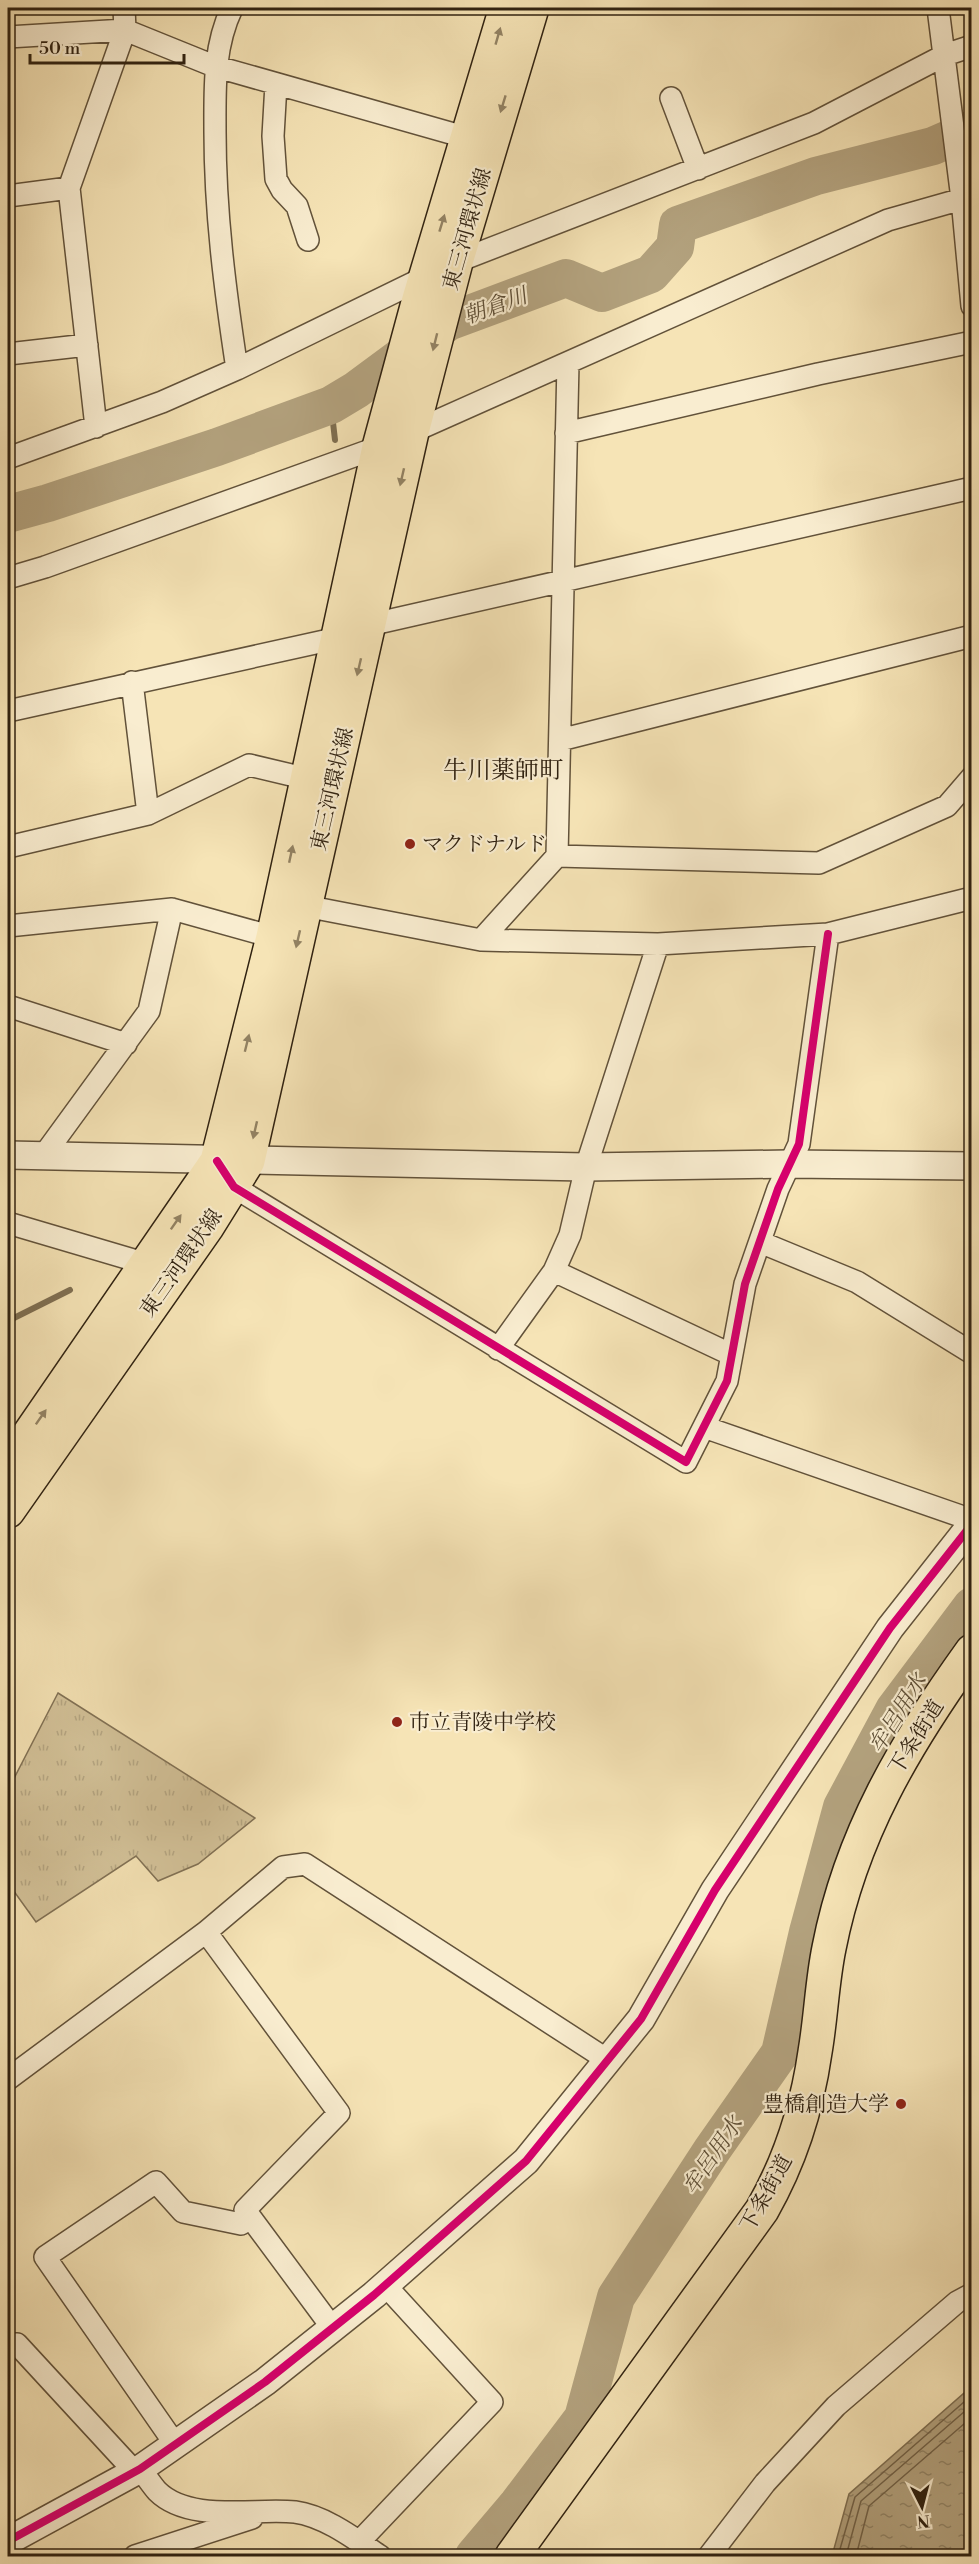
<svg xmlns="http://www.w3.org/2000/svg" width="979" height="2564" viewBox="0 0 979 2564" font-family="'Libre Bodoni','Noto Serif JP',serif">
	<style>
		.park { fill: url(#park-tufts); stroke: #827256; stroke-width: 1.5 }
		.water { fill: url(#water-ripples); stroke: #7f6f52; stroke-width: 1.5 }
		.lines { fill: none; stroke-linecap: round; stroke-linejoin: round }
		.shore { stroke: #726248; stroke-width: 1.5 }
		.stream { stroke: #7f6f52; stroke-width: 6 }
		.river { stroke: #b3a27e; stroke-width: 38 }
		.minor-casing { stroke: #62523a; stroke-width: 24 }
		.tertiary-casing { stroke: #62523a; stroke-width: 30 }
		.primary-casing { stroke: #302211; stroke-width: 36 }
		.minor { stroke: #f9edd0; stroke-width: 21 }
		.tertiary { stroke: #f9edd0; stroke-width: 27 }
		.primary { stroke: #f6e4b6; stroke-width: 33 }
		.cycleway-casing { stroke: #f9edd0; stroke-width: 11 }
		.cycleway { stroke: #d6006c; stroke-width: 8 }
		.oneway { fill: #938364 }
		.poi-dot { fill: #8f2418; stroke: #f9edd0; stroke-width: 2 }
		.labels { text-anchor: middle; stroke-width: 4.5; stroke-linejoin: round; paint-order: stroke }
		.street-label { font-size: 21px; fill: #302211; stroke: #f9edd0 }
		.poi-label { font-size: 21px; fill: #302211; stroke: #f9edd0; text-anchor: start }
		.water-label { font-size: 22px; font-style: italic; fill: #5e4f37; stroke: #f9edd0 }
		.quarter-label { font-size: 24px; fill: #302211; stroke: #f9edd0 }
	</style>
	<defs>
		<pattern id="park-tufts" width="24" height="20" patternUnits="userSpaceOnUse" patternTransform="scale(1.5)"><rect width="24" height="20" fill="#d4c39a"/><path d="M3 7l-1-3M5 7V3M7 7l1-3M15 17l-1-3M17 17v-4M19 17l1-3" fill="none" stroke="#b6a784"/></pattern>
		<pattern id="water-ripples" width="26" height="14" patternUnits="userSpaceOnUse" patternTransform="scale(1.5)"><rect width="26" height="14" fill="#b3a27e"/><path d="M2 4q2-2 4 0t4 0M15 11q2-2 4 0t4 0" fill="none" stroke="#928466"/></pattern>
	</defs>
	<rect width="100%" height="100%" fill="#f6e4b6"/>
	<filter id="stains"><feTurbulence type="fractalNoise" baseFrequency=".00333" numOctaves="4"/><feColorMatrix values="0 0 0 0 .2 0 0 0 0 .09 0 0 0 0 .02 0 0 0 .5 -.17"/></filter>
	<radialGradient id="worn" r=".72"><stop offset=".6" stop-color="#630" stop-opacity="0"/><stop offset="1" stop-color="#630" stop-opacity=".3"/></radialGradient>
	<path class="park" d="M58,1693L255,1818L198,1864L158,1881L136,1856L36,1922L8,1883V1790Z"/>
	<path class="water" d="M971,2387V2556H832L849,2494Z"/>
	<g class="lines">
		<path class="shore" d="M838,2556L855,2497L972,2395
			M846,2556L861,2501L972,2405
			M856,2556L869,2506L972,2417"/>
		<path class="stream" d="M331,405L335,440
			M8,1321L70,1290"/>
		<path class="river" d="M8,514L48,503L217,447L331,405L356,390L448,322L566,278L602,293L651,274L675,247L678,225L816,176L933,146L972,129
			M474,2556L518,2504L583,2418L616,2297L712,2150L780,2053L808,1932L842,1807L894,1710L972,1606"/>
		<defs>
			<path id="minor" d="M232,8C213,48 215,89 215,132C215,212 225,290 237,369
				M938,8L962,199L972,306
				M8,37L125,30L214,66L468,138
				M276,84L273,136L276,179L282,190L297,206L308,240
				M671,98L698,169
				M8,196L69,188
				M8,354L87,345
				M96,427L69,188L125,30L124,8
				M412,432L888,220L962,199L972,194
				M566,433L818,374L972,342
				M8,458L162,402L237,369L456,262L814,123L945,55L972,46
				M8,578L45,567L379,447
				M132,682L148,814
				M8,711L338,638L369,625L972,488
				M560,740L972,636
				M8,847L148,814L249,765L308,779
				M557,856L568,363
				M305,906L481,940L658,944L828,934L972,898
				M8,926L172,909L273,937
				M481,940L557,856L819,863L947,806L972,777
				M8,1006L126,1044
				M44,1155L149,1011L172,909
				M227,1176L234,1187L686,1462L727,1381L745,1284L778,1189L799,1144L828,934
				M8,1223L147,1264
				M760,1242L857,1282L972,1353
				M554,1271L730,1354
				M498,1349L554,1271L570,1235L586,1167L658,944
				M704,1427L972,1520
				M206,1932L339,2113L245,2210L334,2330
				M8,2079L206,1932L283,1867L305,1864L609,2061
				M8,2345L17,2344L135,2472
				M175,2444L45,2257L156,2182L183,2212L241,2224L251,2218
				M140,2469C146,2476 151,2484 157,2491C189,2523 254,2508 295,2512C325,2516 355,2539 380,2556
				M359,2542L492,2402L385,2285
				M135,2556L252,2518
				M709,2556L765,2483L836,2406L957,2302L972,2294"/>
			<path id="tertiary" d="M8,1155L586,1167L789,1164L972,1166
				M8,2541L140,2469L265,2382L374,2295L526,2161L641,2019L715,1890L890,1628L972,1524"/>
			<path id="primary" d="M8,1465L217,1161L273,937L379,447L419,299L506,8
				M8,1511L207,1227L248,1161L412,432L456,262L532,8
				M512,2556L762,2210C790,2161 807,2108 815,2052C821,2017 822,1982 829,1948C851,1835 905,1744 972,1651"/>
		</defs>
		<use href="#minor" class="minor-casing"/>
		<use href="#tertiary" class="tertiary-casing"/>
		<use href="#primary" class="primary-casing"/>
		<use href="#minor" class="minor"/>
		<use href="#tertiary" class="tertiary"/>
		<use href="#primary" class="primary"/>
		<defs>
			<path id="cycleway" d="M217,1161L234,1187L686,1462L727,1381L745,1284L778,1189L799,1144L828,934
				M8,2541L140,2469L265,2382L374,2295L526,2161L641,2019L715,1890L890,1628L972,1524"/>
		</defs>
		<use href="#cycleway" class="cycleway-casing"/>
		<use href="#cycleway" class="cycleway"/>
	</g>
	<defs><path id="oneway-solid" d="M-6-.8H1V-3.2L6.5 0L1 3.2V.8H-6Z" transform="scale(1.5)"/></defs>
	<g class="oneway">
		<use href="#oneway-solid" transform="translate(498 36) rotate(-74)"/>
		<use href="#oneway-solid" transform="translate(503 104) rotate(107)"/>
		<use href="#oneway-solid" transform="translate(442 223) rotate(-73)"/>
		<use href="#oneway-solid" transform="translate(435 342) rotate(104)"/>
		<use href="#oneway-solid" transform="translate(402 477) rotate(103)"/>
		<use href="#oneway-solid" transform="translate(359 667) rotate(103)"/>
		<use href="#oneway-solid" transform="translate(291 854) rotate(-78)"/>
		<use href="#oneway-solid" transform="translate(298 939) rotate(103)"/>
		<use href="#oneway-solid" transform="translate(247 1043) rotate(-76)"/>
		<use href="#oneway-solid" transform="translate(255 1130) rotate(103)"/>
		<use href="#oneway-solid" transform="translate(176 1222) rotate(-55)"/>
		<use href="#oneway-solid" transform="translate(41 1417) rotate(-55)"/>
	</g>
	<g class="poi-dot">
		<circle cx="410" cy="844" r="6"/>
		<circle cx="397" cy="1722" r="6"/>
		<circle cx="901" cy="2104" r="6"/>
	</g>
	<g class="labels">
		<g class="street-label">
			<text transform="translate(467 229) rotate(-74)" y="7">東三河環状線</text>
			<text transform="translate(332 789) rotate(-77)" y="7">東三河環状線</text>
			<text transform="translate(181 1263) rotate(-55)" y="7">東三河環状線</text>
			<text transform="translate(916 1737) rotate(-58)" y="7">下条街道</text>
			<text transform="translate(766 2193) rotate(-61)" y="7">下条街道</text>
		</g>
		<g class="poi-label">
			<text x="422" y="851">マクドナルド</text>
			<text x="409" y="1729">市立青陵中学校</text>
			<text x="889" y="2111" text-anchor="end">豊橋創造大学</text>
		</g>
		<g class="water-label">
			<text transform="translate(495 305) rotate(-20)" y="8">朝倉川</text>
			<text transform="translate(897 1713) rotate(-58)" y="8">牟呂用水</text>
			<text transform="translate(712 2155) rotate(-56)" y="8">牟呂用水</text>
		</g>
		<g class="quarter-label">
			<text x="503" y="778">牛川薬師町</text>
		</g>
	</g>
	<rect width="979" height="2564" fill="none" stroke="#f6e4b6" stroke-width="30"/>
	<rect x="9" y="9" width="961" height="2546" fill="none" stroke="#302211" stroke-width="3"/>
	<rect x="15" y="15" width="949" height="2534" fill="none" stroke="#302211" stroke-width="1.5"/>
	<g transform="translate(922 2507) rotate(174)" stroke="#f9edd0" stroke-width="4.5" paint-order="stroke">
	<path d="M0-4.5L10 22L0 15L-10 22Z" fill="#302211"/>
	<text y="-9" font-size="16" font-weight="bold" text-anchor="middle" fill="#302211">N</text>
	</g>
	<path d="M30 54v9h154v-9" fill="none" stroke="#302211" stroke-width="3"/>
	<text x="39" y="54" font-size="18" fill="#302211" stroke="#f9edd0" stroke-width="4.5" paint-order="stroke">50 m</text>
	<rect width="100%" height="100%" filter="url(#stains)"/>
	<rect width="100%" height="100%" fill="url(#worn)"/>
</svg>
